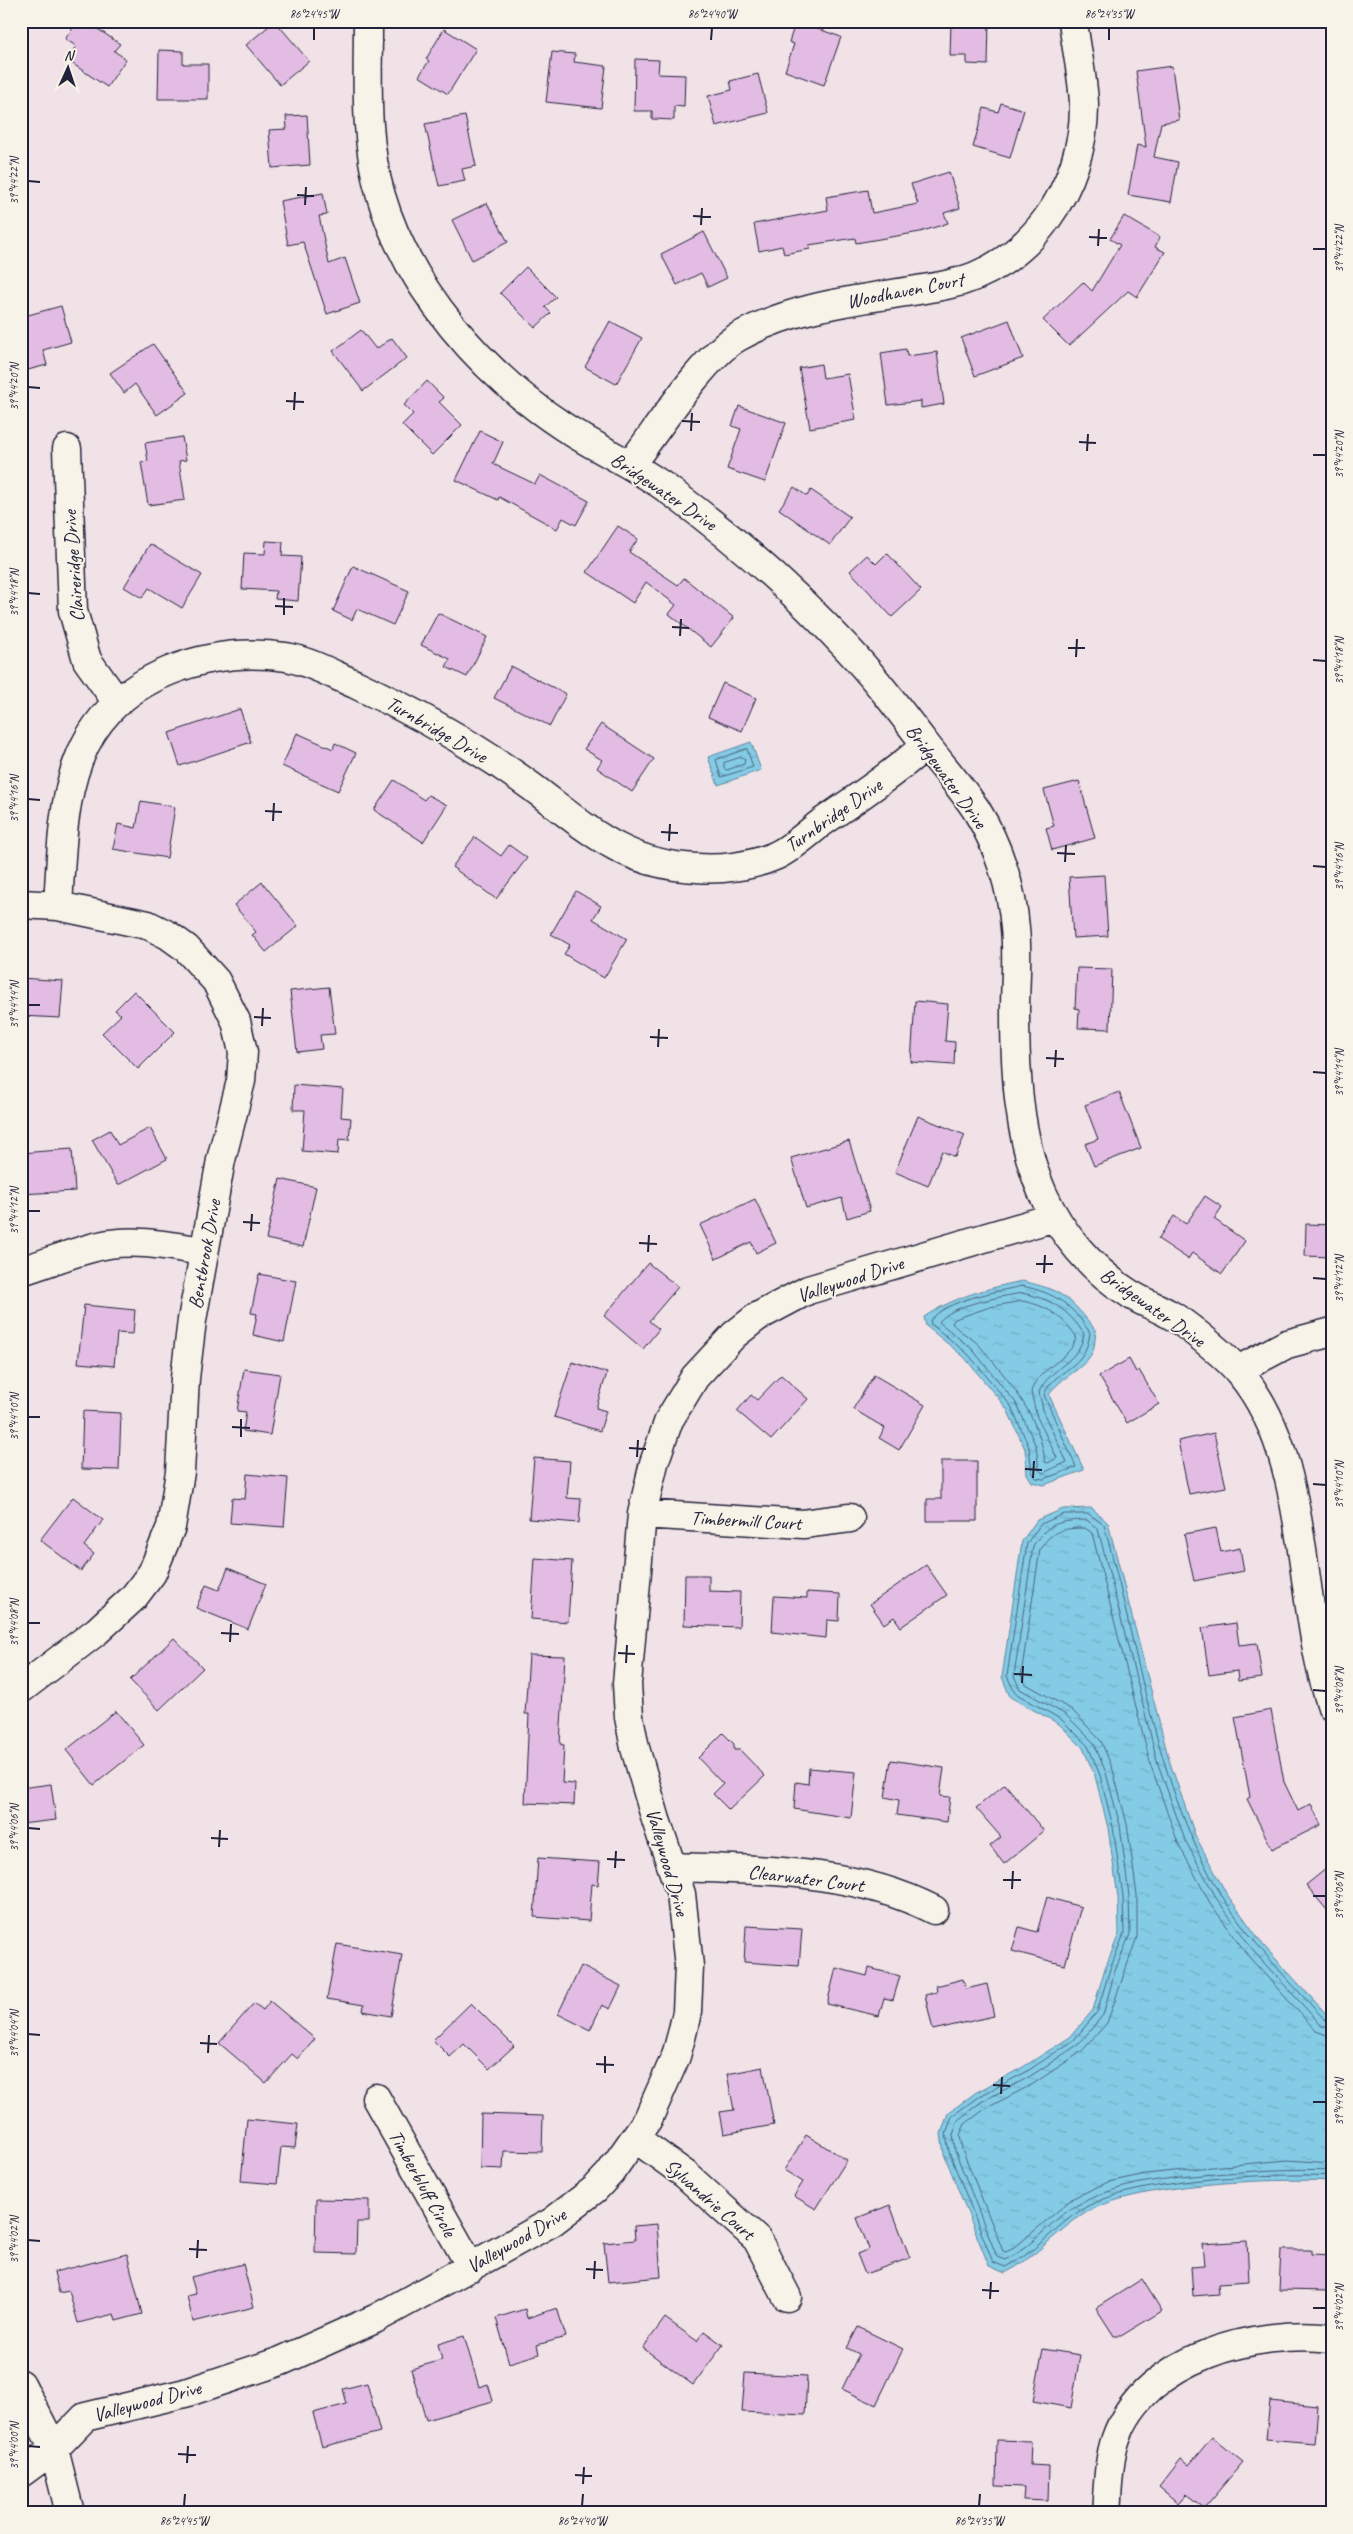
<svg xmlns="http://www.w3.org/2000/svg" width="1353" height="2534" viewBox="0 0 1353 2534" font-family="Caveat,sans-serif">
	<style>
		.water { fill: url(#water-ripples); stroke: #5d87a1 }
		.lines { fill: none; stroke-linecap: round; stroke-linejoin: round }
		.shore { stroke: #49667f; stroke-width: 1 }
		.building { fill: #e3bce4; stroke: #22223b }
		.minor-casing { stroke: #22223b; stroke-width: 31 }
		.minor { stroke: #f7f3e8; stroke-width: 28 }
		.ticks { fill: none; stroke: #22223b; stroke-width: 2 }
		.labels { text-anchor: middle; stroke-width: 4; stroke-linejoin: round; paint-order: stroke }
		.street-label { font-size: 20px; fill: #22223b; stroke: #f7f3e8 }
		.neatline { fill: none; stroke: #22223b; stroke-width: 2 }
		.ticks-label { font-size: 12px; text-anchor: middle; fill: #22223b }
	</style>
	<defs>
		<pattern id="water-ripples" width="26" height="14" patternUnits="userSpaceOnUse" patternTransform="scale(1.25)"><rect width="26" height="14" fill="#84cbe5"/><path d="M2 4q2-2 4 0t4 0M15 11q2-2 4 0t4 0" fill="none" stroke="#72aec5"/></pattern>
	</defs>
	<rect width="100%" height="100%" fill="#f1e2e7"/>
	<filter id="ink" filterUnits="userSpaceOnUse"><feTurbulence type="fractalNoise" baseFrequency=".02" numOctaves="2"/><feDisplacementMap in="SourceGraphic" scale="10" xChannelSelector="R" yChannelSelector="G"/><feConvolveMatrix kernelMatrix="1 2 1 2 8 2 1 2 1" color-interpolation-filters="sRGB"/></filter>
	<g filter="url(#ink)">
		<path class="water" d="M751,742L761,770L718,785L708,757Z
			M1022,1281C1062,1290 1071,1298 1096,1331C1095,1337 1095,1345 1093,1351C1085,1370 1059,1377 1049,1395L1084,1470L1044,1485L1032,1482L1027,1474L1025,1449L1007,1409L964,1357L926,1326L924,1317C956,1296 985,1289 1022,1281Z
			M1092,1508L1108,1523L1169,1760L1195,1835L1226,1893L1264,1946L1332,2020V2181C1273,2178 1133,2183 1084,2214C1056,2231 1036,2258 1005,2273L989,2266L944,2154L941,2134L948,2113L975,2093L1023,2067L1070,2037L1093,2010L1105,1968L1119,1934L1118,1897L1108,1828L1095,1776L1083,1748L1059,1724L1010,1697L1002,1677L1022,1541L1037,1520L1063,1509Z"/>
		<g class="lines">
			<path class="shore" d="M747,749L753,767L721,777L716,760Z
				M742,757L745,759L744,764L727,770L724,769V763Z
				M1022,1286C1055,1293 1072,1304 1090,1333C1085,1372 1055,1367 1044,1395L1076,1467L1044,1479L1036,1478L1032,1472L1029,1447L1011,1406L968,1354L931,1324L930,1321C946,1299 997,1292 1022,1286Z
				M1022,1293C1051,1299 1068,1309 1084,1334C1080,1362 1049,1368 1039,1392L1044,1414L1067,1462L1043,1473L1039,1470L1036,1446L1016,1403L972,1349L939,1322C952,1304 1000,1297 1022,1293Z
				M1022,1301C1046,1305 1062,1316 1076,1336C1073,1360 1038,1366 1031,1392L1037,1417L1057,1458L1048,1463L1045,1462C1040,1416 1008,1379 979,1345C971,1337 959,1332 952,1323L955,1319L990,1307Z
				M1332,2023L1326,2021C1289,1981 1251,1942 1222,1896C1156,1789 1138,1646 1104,1525L1089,1514H1064L1041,1524L1027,1543L1007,1676L1015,1693L1062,1720L1088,1746L1100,1775L1113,1827L1123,1896L1124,1934L1110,1969L1097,2012L1074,2040L1026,2072L978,2097L952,2116L946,2134L949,2152L993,2262L1005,2267C1035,2254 1054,2227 1081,2210C1127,2179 1275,2172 1332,2176
				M1332,2029L1322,2026L1255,1953L1217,1899L1185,1840L1158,1764L1098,1529L1087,1520C1060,1521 1048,1522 1033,1546L1014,1676L1020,1689L1066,1715L1094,1743L1106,1773L1120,1825L1129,1896L1130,1934L1115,1971L1103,2015L1079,2044L1029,2077L981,2102L958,2120L953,2135L955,2151L997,2257L1005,2260C1034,2247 1052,2217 1081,2203C1122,2182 1168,2178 1214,2174C1254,2171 1292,2168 1332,2170
				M1332,2037L1316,2031L1249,1957L1210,1903L1178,1843L1151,1766L1092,1533L1085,1528C1064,1528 1052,1530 1040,1549L1021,1675L1026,1684L1072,1710L1101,1741L1113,1770L1127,1824L1137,1895V1937L1107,2023L1081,2052L1033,2084L985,2109L965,2124L960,2135L962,2149L1003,2251L1006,2252L1014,2248L1073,2198L1108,2182L1146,2174L1201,2168L1288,2160L1332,2163"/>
		</g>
		<path class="building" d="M78,21H86L120,44L114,51L126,59L107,87L67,60L76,46L65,39Z
			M275,21L309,61L280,85L246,45Z
			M796,21L841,37L824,85L785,71L794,44L789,42Z
			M951,21H989L988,65L967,64V56H950Z
			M444,29L476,49L448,94L419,76L429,61L426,59Z
			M159,50L183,51V64H208V99H158Z
			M552,52L575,54L574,62L606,66L601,108L546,102Z
			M635,59L659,60L658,74L685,75L684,107L674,106V120L652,119V111H634Z
			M1172,66L1179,120L1161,123L1154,157L1178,162L1171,202L1128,195L1137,145L1146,147L1136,71Z
			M758,74L768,113L716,126L708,96L732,90L730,81Z
			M1001,103L1024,110L1010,158L973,147L984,108L998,112Z
			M307,115L310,165L272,168L269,130L287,129L286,116Z
			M465,116L476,166L462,169L465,181L439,186L425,124Z
			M949,172L960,208L944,213L948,223L920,232L856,243L855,238L809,245L810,249L784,254L782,246L759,251L754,224L828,210L826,197L868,190L872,213L918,204L911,184Z
			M323,193L327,215L319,216L329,264L345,258L360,303L327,314L303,242L288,245L280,201Z
			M487,203L508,242L472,260L452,220Z
			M1124,216L1160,237L1155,247L1165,252L1137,297L1128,291L1069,346L1043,320L1083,282L1092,291L1120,245L1110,239Z
			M704,232L727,278L708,287L701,273L677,285L661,254Z
			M526,267L556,297L545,307L551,313L535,328L500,293Z
			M61,306L71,342L43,350L47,365L24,371L21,361V317Z
			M1009,320L1023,358L975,376L961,338Z
			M610,321L642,338L616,384L585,367Z
			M361,330L376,349L392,338L407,358L363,391L333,351Z
			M153,344L188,393L157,415L135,384L124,393L110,373Z
			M906,349L907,356L937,352L944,404L921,408V401L888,405L881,353Z
			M821,364L823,378L848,374L856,420L810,428L799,368Z
			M427,381L444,398L439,402L462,425L432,455L402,425L413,414L404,405Z
			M739,406L786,423L765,482L727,469L741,429L732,426Z
			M480,431L503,442L493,464L535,484L540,475L589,501L576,525L563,518L557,529L499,497L498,500L456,480Z
			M182,437L186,460L179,461L185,500L148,505L141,462L148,461L145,443Z
			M794,487L807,496L811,490L850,517L830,545L779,509Z
			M618,526L638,539L629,552L678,585L684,578L734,618L711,647L669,614L676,605L646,582L633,603L587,572Z
			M266,541L283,542L282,556L301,557L298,601L275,599L276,591L242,589L244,553L265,554Z
			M150,544L202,575L182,608L149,588L142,598L124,587Z
			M887,553L921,590L892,617L850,571L867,555L876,564Z
			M353,566L409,591L393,625L357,609L352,620L333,611Z
			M438,613L487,637L467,677L446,667L450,659L421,645Z
			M511,666L566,694L550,726L494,698Z
			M723,683L756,698L742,731L708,717Z
			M240,709L251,742L180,766L169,733Z
			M601,724L654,759L632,792L597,768L602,760L584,749Z
			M297,733L333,749L335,743L356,753L338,791L282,766Z
			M394,780L424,800L428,795L447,805L423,842L374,810Z
			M1079,781L1095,838L1052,850L1046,828L1054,826L1044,790Z
			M141,801L175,807L167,858L113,849L118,824L136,828Z
			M475,837L501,856L509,845L527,858L496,899L452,867Z
			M1104,875L1108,936L1073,938L1069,877Z
			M262,882L298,926L266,952L252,935L256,932L234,905Z
			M576,891L601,906L593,919L627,939L604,978L564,954L570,945L551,934Z
			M1077,968L1112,969L1110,1029L1078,1028L1079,1009L1075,1008Z
			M21,978L63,981L60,1018L21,1016Z
			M329,987L335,1034L320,1035L322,1049L297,1052L290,991Z
			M134,991L175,1032L138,1069L102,1033L121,1015L115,1010Z
			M915,1001L948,1004L945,1041L955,1042L954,1065L911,1062Z
			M294,1085L343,1089L341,1117L351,1118L349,1140L339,1139L338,1154L302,1151L305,1110H293Z
			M1119,1092L1141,1148L1094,1166L1085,1144L1098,1139L1085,1105Z
			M918,1116L965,1135L955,1157L942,1151L928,1186L895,1172Z
			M150,1128L167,1159L118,1185L92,1140L110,1130L118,1145Z
			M849,1141L870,1211L847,1218L842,1198L806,1208L791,1158Z
			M72,1149L75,1191L21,1194V1153Z
			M280,1179L316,1187L303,1247L266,1239Z
			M1205,1196L1222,1207L1214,1219L1245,1241L1222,1274L1192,1253L1188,1259L1158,1239L1174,1216L1186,1224Z
			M755,1199L776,1243L756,1253L751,1242L716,1259L700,1225Z
			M1306,1224L1332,1225V1257L1305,1256Z
			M648,1263L678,1287L649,1321L659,1329L643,1349L604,1316Z
			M259,1274L296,1281L284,1342L253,1335L257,1314L251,1313Z
			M84,1305L135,1310L133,1334L117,1333L114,1366L78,1363Z
			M1129,1359L1136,1372L1139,1370L1159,1404L1127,1423L1099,1376Z
			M572,1362L607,1373L596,1408L606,1411L600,1431L554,1417Z
			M244,1369L280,1374L270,1435L243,1431L246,1412L237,1411Z
			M781,1375L808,1399L771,1440L737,1411L751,1395L757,1400Z
			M874,1375L925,1405L899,1450L879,1438L885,1428L853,1409Z
			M83,1411L121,1413L119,1470L81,1469Z
			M1214,1433L1226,1487L1189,1494L1178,1441Z
			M534,1458L570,1461L567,1498L581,1499L579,1523L529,1519Z
			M941,1461H977V1521H927V1499H941Z
			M247,1474L288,1478L284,1527L230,1523L232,1498L245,1499Z
			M73,1497L103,1520L84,1546L94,1554L81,1571L40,1540Z
			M1216,1528L1221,1552L1240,1548L1244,1571L1194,1581L1184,1534Z
			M535,1558L572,1561L568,1622L531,1619Z
			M926,1565L947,1595L901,1627L894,1617L884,1624L870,1604Z
			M228,1568L266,1584L248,1629L196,1608L206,1585L219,1590Z
			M685,1575H709V1591L740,1592L739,1627L684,1625Z
			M807,1592L840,1594L839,1621L827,1620L826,1638L772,1632L774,1596L807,1598Z
			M1236,1623L1239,1645L1257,1643L1262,1678L1238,1681L1237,1671L1209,1675L1202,1628Z
			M174,1638L203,1668L159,1710L130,1680Z
			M529,1655L565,1656L560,1744L564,1745L562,1783L575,1784L574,1805L525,1803L529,1714H525Z
			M1271,1710L1284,1782L1298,1811L1311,1804L1321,1825L1272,1849L1247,1799L1250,1797L1235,1717Z
			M116,1711L144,1745L94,1785L66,1750Z
			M723,1733L734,1744V1750H740L765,1776L729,1810L713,1794L723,1784L698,1758Z
			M891,1760L944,1768L940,1796L950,1797L947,1822L897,1815L899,1800L885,1797Z
			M809,1768L856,1772L851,1818L794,1809L796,1782L808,1784Z
			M51,1784L56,1820L21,1824V1788Z
			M1005,1784L1044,1831L1004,1864L990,1846L1001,1837L976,1808Z
			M538,1858L600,1862L598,1885L592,1884L589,1921L534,1917Z
			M1332,1864V1916L1306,1885Z
			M1047,1897L1081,1907L1065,1965L1012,1951L1019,1927L1037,1932Z
			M746,1926L802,1929L799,1966L744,1962Z
			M337,1944L402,1955L391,2016L363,2011L364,2005L327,1999Z
			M581,1966L621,1986L610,2009L602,2005L590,2030L558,2014Z
			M836,1968L867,1976L869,1968L900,1976L893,2000L884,1998L879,2016L827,2004Z
			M963,1979L966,1989L987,1984L994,2016L933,2030L925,1995L937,1992L936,1986Z
			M270,2001L315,2039L298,2059L292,2054L266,2083L219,2043L254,2003L263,2010Z
			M471,2003L514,2046L489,2069L464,2044L450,2057L433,2040Z
			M763,2067L774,2125L724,2134L720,2112L734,2110L727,2074Z
			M481,2114L543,2116L542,2152L504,2151L503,2169L480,2168Z
			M247,2119L298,2124L295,2148L281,2147L277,2184L241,2181Z
			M806,2135L847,2160L816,2209L794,2196L803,2182L784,2170Z
			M316,2199L369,2200V2222H357L356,2254L315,2253Z
			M890,2205L910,2258L865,2274L857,2254L869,2249L857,2218Z
			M657,2224L661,2277L608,2282L604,2243L635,2240L634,2226Z
			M1247,2241L1249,2282L1218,2284L1219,2294L1193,2296L1191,2266L1205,2265L1203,2244Z
			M1281,2250H1311V2254L1332,2255L1331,2291L1279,2290Z
			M127,2254L142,2314L116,2321L114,2314L78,2323L69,2291L59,2293L54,2272Z
			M243,2264L254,2307L193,2322L187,2296L196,2294L191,2277Z
			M1142,2279L1162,2311L1121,2336H1114L1096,2308Z
			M557,2308L566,2337L537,2345L539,2354L509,2363L496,2318L525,2309L527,2318Z
			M665,2318L697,2341L704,2331L723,2345L693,2385L643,2348Z
			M858,2327L903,2349L876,2405L842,2389L859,2354L847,2348Z
			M464,2336L479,2387L488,2384L493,2401L426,2420L411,2369L442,2360L438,2344Z
			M1043,2349L1080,2355L1071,2408L1033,2401Z
			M745,2373L807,2376L805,2415L742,2412Z
			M367,2383L380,2432L322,2447L313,2413L347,2404L343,2389Z
			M1270,2401L1318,2406L1315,2443L1266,2439Z
			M1212,2437L1243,2462L1204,2508L1186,2494L1178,2503L1159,2487L1181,2459L1189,2465Z
			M997,2440L1031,2441L1030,2465L1049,2466L1048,2501L1023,2500L1024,2487L996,2486Z"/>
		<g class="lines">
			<defs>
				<path id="minor" d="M368,21C368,80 364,139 381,196C409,290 483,374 564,427C599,450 637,466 670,491C734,538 794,591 848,649C876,679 901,712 926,745C943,767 962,788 977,811C998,845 1012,888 1015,928C1018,956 1015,983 1015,1011C1015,1071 1018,1138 1043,1194C1061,1234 1092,1270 1130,1294C1142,1302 1155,1306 1167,1313C1182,1320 1228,1358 1239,1372C1313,1459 1295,1601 1332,1707
					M67,449L73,611L87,660L117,702
					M631,464C657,430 704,356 738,337C802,301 876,299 946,285C1030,268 1085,186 1084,104C1083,77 1076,48 1073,21
					M21,904L58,906L148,925L168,935L186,948L216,981L236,1021L243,1052L241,1081L221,1160L192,1320L185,1378L180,1472L171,1527L152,1573L133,1598L97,1631L21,1689
					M58,906C64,808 62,715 169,671C206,656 246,651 286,657C309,661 334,675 355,684C417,713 476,746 532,787C587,828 623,865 697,868C721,870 752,866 775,856C791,849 807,834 821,823C857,798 893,774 926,745
					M21,1271C51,1262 79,1249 109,1244C140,1239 174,1247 204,1251
					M1238,1370L1287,1344L1332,1332
					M642,1514L803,1524L850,1518
					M673,1867C760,1870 855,1869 934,1910
					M376,2098L471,2267
					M635,2138L686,2175L757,2239L787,2297
					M21,2384L54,2449L70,2513
					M21,2473L54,2449L85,2417L185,2393L281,2361L375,2319L552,2222L595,2189L610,2173L648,2119L676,2056L682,2034L687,2012L689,1966L681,1894L656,1820L635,1748L629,1717L627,1684L642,1514L654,1463L669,1420L695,1377L734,1335L757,1317L808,1290L1055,1217
					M1106,2513C1108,2488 1108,2461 1116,2438C1145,2357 1256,2329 1332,2338"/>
			</defs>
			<use href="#minor" class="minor-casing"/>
			<use href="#minor" class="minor"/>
		</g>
	</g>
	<path class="ticks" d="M314,40V28M711,40L712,28M1109,40V28M28,181L40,182M297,195L314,196M305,205L306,187M693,216L711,217M701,225L702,208M1089,237L1107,238M1098,246L1099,229M1313,249H1326M28,387L40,388M286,401L304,402M294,410L295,392M682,421L700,422M691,431L692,413M1079,442L1096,443M1087,451L1088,434M1313,455H1326M28,593L40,594M275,606L293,607M284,615V598M672,627L689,628M680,636L681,619M1068,648H1085M1076,657L1077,639M1313,660L1326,661M28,799L40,800M265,811L282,812M273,821L274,803M661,832L678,833M669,841L670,824M1057,853L1075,854M1065,862L1066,845M1313,866L1326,867M28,1005H40M254,1017L271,1018M262,1026L263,1008M650,1037L668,1038M658,1047L659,1029M1046,1058L1064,1059M1055,1067L1056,1050M1313,1072L1326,1073M28,1211H40M243,1222L260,1223M251,1231L252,1214M639,1243L657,1244M648,1252L649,1235M1036,1264H1053M1044,1273L1045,1255M1313,1278L1326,1279M28,1417H40M232,1427L250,1428M241,1437V1419M629,1448L646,1449M637,1457L638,1440M1025,1469L1042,1470M1033,1478L1034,1461M1313,1484L1326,1485M28,1623H40M221,1633L239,1634M230,1642L231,1624M618,1653L635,1654M626,1663L627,1645M1014,1674L1032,1675M1022,1683L1023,1666M1313,1690L1326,1691M28,1828L40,1829M211,1838L228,1839M219,1847L220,1830M607,1859L625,1860M615,1868L616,1851M1003,1880H1021M1012,1889L1013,1871M1313,1896H1326M28,2034L40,2035M200,2043L217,2044M208,2053L209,2035M596,2064L614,2065M605,2073V2056M993,2085L1010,2086M1001,2094L1002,2077M1313,2102H1326M28,2240L40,2241M189,2249L207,2250M197,2258L198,2240M586,2269L603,2270M594,2279L595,2261M982,2290L999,2291M990,2299L991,2282M1313,2308H1326M28,2446L40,2447M178,2454L196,2455M187,2463L188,2446M575,2475L592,2476M583,2484L584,2467M184,2506L185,2494M582,2506L583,2494M979,2506L980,2494"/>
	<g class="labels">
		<g class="street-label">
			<text transform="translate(905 290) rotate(-11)" y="7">Woodhaven Court</text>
			<text transform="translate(664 491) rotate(34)" y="7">Bridgewater Drive</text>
			<text transform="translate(73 566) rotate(-94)" y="7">Claireridge Drive</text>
			<text transform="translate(437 729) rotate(30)" y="7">Turnbridge Drive</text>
			<text transform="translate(947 776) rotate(54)" y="7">Bridgewater Drive</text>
			<text transform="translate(833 815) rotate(-35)" y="7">Turnbridge Drive</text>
			<text transform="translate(204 1254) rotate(-80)" y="7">Bentbrook Drive</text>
			<text transform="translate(850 1279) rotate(-18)" y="7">Valleywood Drive</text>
			<text transform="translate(1153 1307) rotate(35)" y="7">Bridgewater Drive</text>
			<text transform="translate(746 1520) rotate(3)" y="7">Timbermill Court</text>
			<text transform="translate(668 1862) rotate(74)" y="7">Valleywood Drive</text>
			<text transform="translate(806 1878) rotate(7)" y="7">Clearwater Court</text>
			<text transform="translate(423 2183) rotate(61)" y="7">Timberbluff Circle</text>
			<text transform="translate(710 2199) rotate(41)" y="7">Sylvandrie Court</text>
			<text transform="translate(516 2240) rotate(-30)" y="7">Valleywood Drive</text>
			<text transform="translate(147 2401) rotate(-15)" y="7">Valleywood Drive</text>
		</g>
	</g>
	<rect width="1353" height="2534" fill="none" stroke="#f7f3e8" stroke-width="55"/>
	<g transform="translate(68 68) rotate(3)" stroke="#f7f3e8" stroke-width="4" paint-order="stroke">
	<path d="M0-4L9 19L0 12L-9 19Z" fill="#22223b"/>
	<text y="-8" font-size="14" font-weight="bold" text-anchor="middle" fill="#22223b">N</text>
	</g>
	<rect x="28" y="28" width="1298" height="2478" class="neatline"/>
	<g class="ticks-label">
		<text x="314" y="18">86°24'45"W</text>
		<text x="712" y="18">86°24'40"W</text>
		<text x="1109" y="18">86°24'35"W</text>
		<text transform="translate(14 181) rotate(-90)" y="4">39°44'22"N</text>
		<text transform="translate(1339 249) rotate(-90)" y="4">39°44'22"N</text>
		<text transform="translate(14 387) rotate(-90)" y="4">39°44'20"N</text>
		<text transform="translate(1339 455) rotate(-90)" y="4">39°44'20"N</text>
		<text transform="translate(14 593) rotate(-90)" y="4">39°44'18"N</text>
		<text transform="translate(1339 661) rotate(-90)" y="4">39°44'18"N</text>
		<text transform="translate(14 799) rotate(-90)" y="4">39°44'16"N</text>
		<text transform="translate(1339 867) rotate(-90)" y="4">39°44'16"N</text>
		<text transform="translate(14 1005) rotate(-90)" y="4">39°44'14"N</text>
		<text transform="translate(1339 1073) rotate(-90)" y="4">39°44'14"N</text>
		<text transform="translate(14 1211) rotate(-90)" y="4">39°44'12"N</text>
		<text transform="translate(1339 1279) rotate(-90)" y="4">39°44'12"N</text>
		<text transform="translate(14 1417) rotate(-90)" y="4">39°44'10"N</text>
		<text transform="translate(1339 1485) rotate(-90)" y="4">39°44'10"N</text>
		<text transform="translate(14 1623) rotate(-90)" y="4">39°44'08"N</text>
		<text transform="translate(1339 1691) rotate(-90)" y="4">39°44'08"N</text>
		<text transform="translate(14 1828) rotate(-90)" y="4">39°44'06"N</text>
		<text transform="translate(1339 1896) rotate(-90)" y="4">39°44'06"N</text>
		<text transform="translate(14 2034) rotate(-90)" y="4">39°44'04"N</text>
		<text transform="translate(1339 2102) rotate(-90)" y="4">39°44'04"N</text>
		<text transform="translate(14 2240) rotate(-90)" y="4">39°44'02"N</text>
		<text transform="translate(1339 2308) rotate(-90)" y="4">39°44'02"N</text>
		<text transform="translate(14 2446) rotate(-90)" y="4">39°44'00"N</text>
		<text x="184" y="2525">86°24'45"W</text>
		<text x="582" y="2525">86°24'40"W</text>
		<text x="979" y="2525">86°24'35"W</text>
	</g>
</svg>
